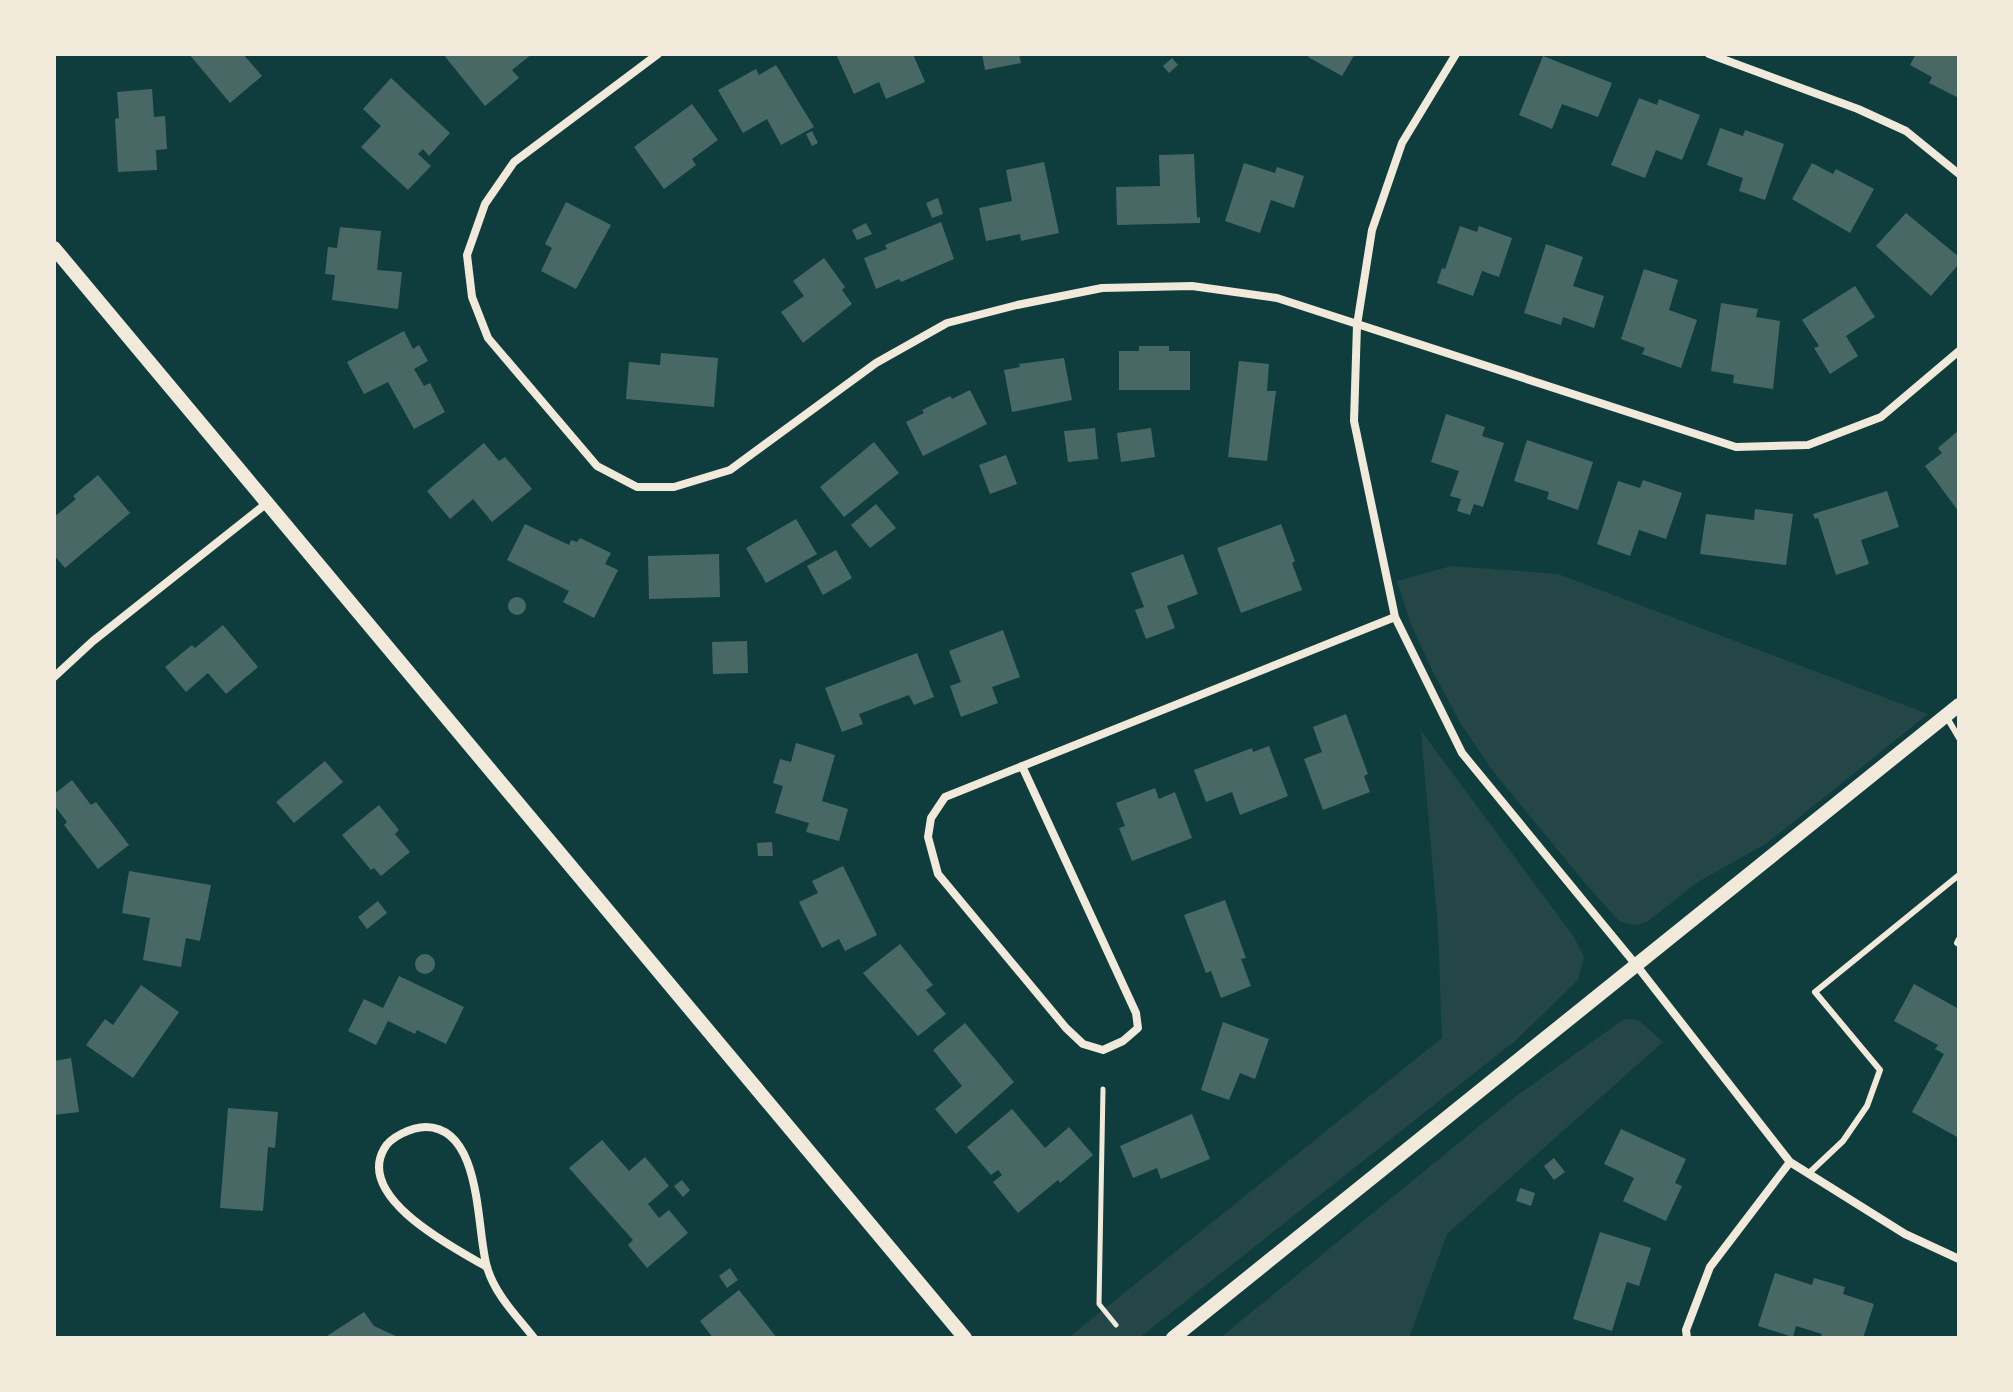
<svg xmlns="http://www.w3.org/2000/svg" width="2013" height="1392" viewBox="0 0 2013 1392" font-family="Arial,sans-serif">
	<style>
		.green { fill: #244646 }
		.building { fill: #486865 }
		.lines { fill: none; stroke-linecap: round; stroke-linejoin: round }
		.path { stroke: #f1e9da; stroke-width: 5 }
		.service { stroke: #f1e9da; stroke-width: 6 }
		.minor { stroke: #f1e9da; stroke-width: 8 }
		.tertiary { stroke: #f1e9da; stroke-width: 14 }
	</style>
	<rect width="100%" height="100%" fill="#0f3d3e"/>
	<path class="green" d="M1451,566L1558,574L1928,714L1767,843L1698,882L1648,921L1638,925L1624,923L1617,919L1585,883L1492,770L1461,724L1433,672L1410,622L1397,581Z
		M1421,731L1574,937L1584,957L1578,980L1515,1041L1139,1338H1068L1442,1038L1438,928Z
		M1624,1019L1638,1020L1663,1042L1447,1234L1409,1338H1220L1515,1097Z"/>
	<path class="building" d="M189,54H243L262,76L230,103Z
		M443,54H532L512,70L519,78L485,106Z
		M836,54H913L925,82L886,99L879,82L854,94Z
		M982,54H1019L1021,63L985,70Z
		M1310,54H1355L1342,76L1308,57Z
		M1916,54H1959V98L1929,83L1932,77L1910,65Z
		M1543,56L1612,83L1598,117L1562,104L1552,129L1519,115Z
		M1172,58L1178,65L1169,73L1163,66Z
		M776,65L814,127L781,145L767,119L743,133L718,90L756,69L759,75Z
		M391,78L450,133L429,156L423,149L418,154L431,166L408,190L361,147L381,126L363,109Z
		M152,89L154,117L165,116L167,149L156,150L157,170L118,172L115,119L119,118L117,92Z
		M1639,98L1657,105L1659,99L1700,115L1682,160L1656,150L1645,178L1611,165Z
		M692,104L718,140L692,159L696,165L664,189L634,147Z
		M1720,128L1743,136L1745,130L1784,144L1765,200L1739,191L1743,178L1707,165Z
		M812,131L818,143L812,146L806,134Z
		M1194,154L1197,218L1200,217V223L1117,225L1116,187L1160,186L1159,155Z
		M1044,162L1059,233L1021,241L1020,234L986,241L979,208L1012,201L1006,170Z
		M1244,163L1275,173L1277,167L1304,176L1294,208L1271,200L1260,233L1225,221Z
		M1812,163L1833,174L1836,169L1874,189L1850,233L1792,199Z
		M938,198L943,214L932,218L926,203Z
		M566,202L611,225L576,289L541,271L552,248L545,244Z
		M1906,213L1959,257V264L1931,296L1876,246Z
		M941,222L954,259L901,282L899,279L876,289L864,258L887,249L885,245Z
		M866,223L872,234L857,240L852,230Z
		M1460,226L1477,232L1479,226L1512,238L1499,277L1482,271L1473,296L1437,283L1442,268L1445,269Z
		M340,227L381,231L377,270L402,272L398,309L332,300L335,275L325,274L328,247L337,248Z
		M1546,244L1583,257L1573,286L1604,296L1594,328L1563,317L1561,325L1524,313Z
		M824,258L845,287L842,290L852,304L803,343L781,312L804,296L793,281Z
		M1644,269L1678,280L1669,310L1697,320L1681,368L1642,354L1645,348L1621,339Z
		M1855,286L1875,317L1846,336L1858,356L1830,374L1814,348L1819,346L1802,320Z
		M1721,303L1758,309L1756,317L1780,321L1773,389L1733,383L1734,375L1711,371Z
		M404,331L413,349L419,345L428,361L414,369L424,386L430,383L445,412L414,429L388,382L364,394L347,362Z
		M1139,346H1169V351H1190V390H1119V351H1139Z
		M661,353L718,358L714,407L626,399L629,362L660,365Z
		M1064,358L1072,400L1012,412L1004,370L1020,367L1019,364Z
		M1239,361L1269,364L1267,391H1276L1267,461L1228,457Z
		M970,390L987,424L923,456L906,422L924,413L922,410L950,396L952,399Z
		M1446,414L1485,427L1482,436L1504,443L1483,507L1474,504L1470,515L1457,511L1461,499L1450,496L1459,471L1431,462Z
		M1095,428L1098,459L1068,462L1064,431Z
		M1151,428L1155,457L1121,462L1117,433Z
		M1959,430V512L1925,466L1942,453L1938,448Z
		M1527,440L1593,462L1578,510L1547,499L1549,492L1514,481Z
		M874,442L899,473L844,517L820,487Z
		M484,443L499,461L505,457L532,489L492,522L473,499L450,519L427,491Z
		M1006,455L1017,484L990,494L979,465Z
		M98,475L130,513L65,568L54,555V517L76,499L73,496Z
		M1643,480L1682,493L1666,539L1639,530L1630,556L1597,544L1618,481L1640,488Z
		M1887,491L1899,527L1861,540L1869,564L1836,575L1818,518L1815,519L1813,514Z
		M876,504L896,528L870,548L851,525Z
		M1755,509L1793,514L1786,565L1700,554L1706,514L1754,520Z
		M796,519L817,554L766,583L746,548Z
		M525,524L569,545L571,540L577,542L580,538L611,553L605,564L618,570L594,618L563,602L569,591L507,560Z
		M1281,524L1295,561L1292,563L1302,590L1241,613L1217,548Z
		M836,550L852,578L823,595L807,566Z
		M719,554L720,597L649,599L648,556Z
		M1183,554L1198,594L1167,606L1175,628L1146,639L1135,610L1144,607L1131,573Z
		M508 606a9 9 0 1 1 18 0a9 9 0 1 1-18 0Z
		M223,625L258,667L226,694L208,673L186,692L165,667L192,645L195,648Z
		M1003,630L1020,677L992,687L998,703L961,717L950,686L961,682L949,651Z
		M747,641L748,673L713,674L712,642Z
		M917,653L934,697L914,705L909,695L859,714L863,724L842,732L825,688Z
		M1346,714L1368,774L1364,776L1370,792L1323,810L1304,759L1322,752L1313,727Z
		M796,743L835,755L822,801L848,809L839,841L806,832L809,823L775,813L783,786L773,783L780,759L791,762Z
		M1269,746L1288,796L1240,815L1232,792L1206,802L1194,770L1252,748L1253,752Z
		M325,761L343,782L294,823L276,802Z
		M72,780L91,805L96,802L129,845L98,869L64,825L67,822L54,805V794Z
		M1155,788L1159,799L1175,792L1192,838L1132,861L1119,828L1125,826L1116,803Z
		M379,805L399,830L395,834L410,852L381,876L374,868L371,870L342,835Z
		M772,842L773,856H758L757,843Z
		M843,866L877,935L845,951L839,939L822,948L799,902L818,893L812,881Z
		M129,871L211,885L200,941L186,938L181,967L143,960L150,918L122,913Z
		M1225,900L1246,958L1241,959L1251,986L1221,998L1211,971L1206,973L1184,915Z
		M378,901L387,913L367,929L358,917Z
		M900,944L933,985L926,990L946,1014L918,1036L863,973Z
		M415 964a10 10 0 1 1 20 0a10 10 0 1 1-20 0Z
		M399,976L464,1007L446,1044L417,1030L415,1034L388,1021L376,1045L348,1031L364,999L383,1008Z
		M1914,984L1959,1009V1138L1912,1112L1944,1054L1935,1049L1938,1045L1894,1021Z
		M141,985L179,1012L133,1078L86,1045L105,1019L113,1025Z
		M1223,1022L1269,1039L1255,1079L1240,1073L1229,1100L1201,1090Z
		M965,1023L1014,1082L956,1134L935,1109L962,1086L933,1050Z
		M71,1058L79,1112L54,1115V1061Z
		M228,1108L278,1112L275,1148L268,1147L263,1211L220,1208Z
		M1012,1109L1045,1148L1069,1127L1093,1155L1060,1183L1058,1180L1018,1213L993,1182L1002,1175L998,1170L991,1175L967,1147Z
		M1192,1114L1210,1159L1161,1179L1157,1168L1133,1178L1120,1146Z
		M1621,1129L1686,1159L1675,1183L1682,1186L1666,1221L1623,1201L1634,1178L1604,1164Z
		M602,1140L629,1171L645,1157L669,1186L648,1204L659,1218L669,1210L688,1233L647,1268L628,1245L633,1240L569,1168Z
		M1554,1158L1565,1172L1554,1180L1544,1166Z
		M682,1180L690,1190L683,1197L674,1186Z
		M1520,1188L1535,1193L1531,1206L1516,1201Z
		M1600,1232L1651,1248L1639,1286L1627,1282L1612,1331L1573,1319Z
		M730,1268L738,1280L727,1288L719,1276Z
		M1775,1273L1812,1285L1814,1278L1845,1287L1843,1294L1874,1304L1863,1338H1820L1822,1334L1796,1326L1793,1337L1758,1326Z
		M739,1290L777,1338H713L700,1321Z
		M364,1312L374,1326L400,1338H329L327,1336Z"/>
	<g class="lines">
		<path class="path" d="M1103,1089L1099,1304L1116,1325"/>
		<path class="service" d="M1946,716L1959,738
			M1959,939L1957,943L1959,944
			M1808,1174L1843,1141L1867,1106L1880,1070L1815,992L1959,875"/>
		<path class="minor" d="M658,54L514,162L485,204L467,255L472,297L488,338L597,466L637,487H674L730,470L876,363L947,323L1017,305L1102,288L1192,286L1277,298L1736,447L1808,445L1881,417L1959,351
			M1456,54L1402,143L1372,230L1357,325L1354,421L1395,617L1462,753L1637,966L1790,1162L1905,1234L1959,1259
			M1709,54L1858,109L1906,131L1959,174
			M54,677L93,641L267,503
			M1022,766L1136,1013L1138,1028L1123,1041L1103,1050L1083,1044L1066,1028L938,874L928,837L931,818L945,797L1395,617
			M487,1267C454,1248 356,1198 384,1149C390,1137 412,1127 426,1127C483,1128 476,1231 487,1267C495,1295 517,1316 534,1338
			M1687,1338L1686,1330L1710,1267L1790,1162"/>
		<path class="tertiary" d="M54,248L965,1338
			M1173,1338L1959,705"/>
	</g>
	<rect width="2013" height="1392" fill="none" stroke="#f1e9da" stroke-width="112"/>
</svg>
